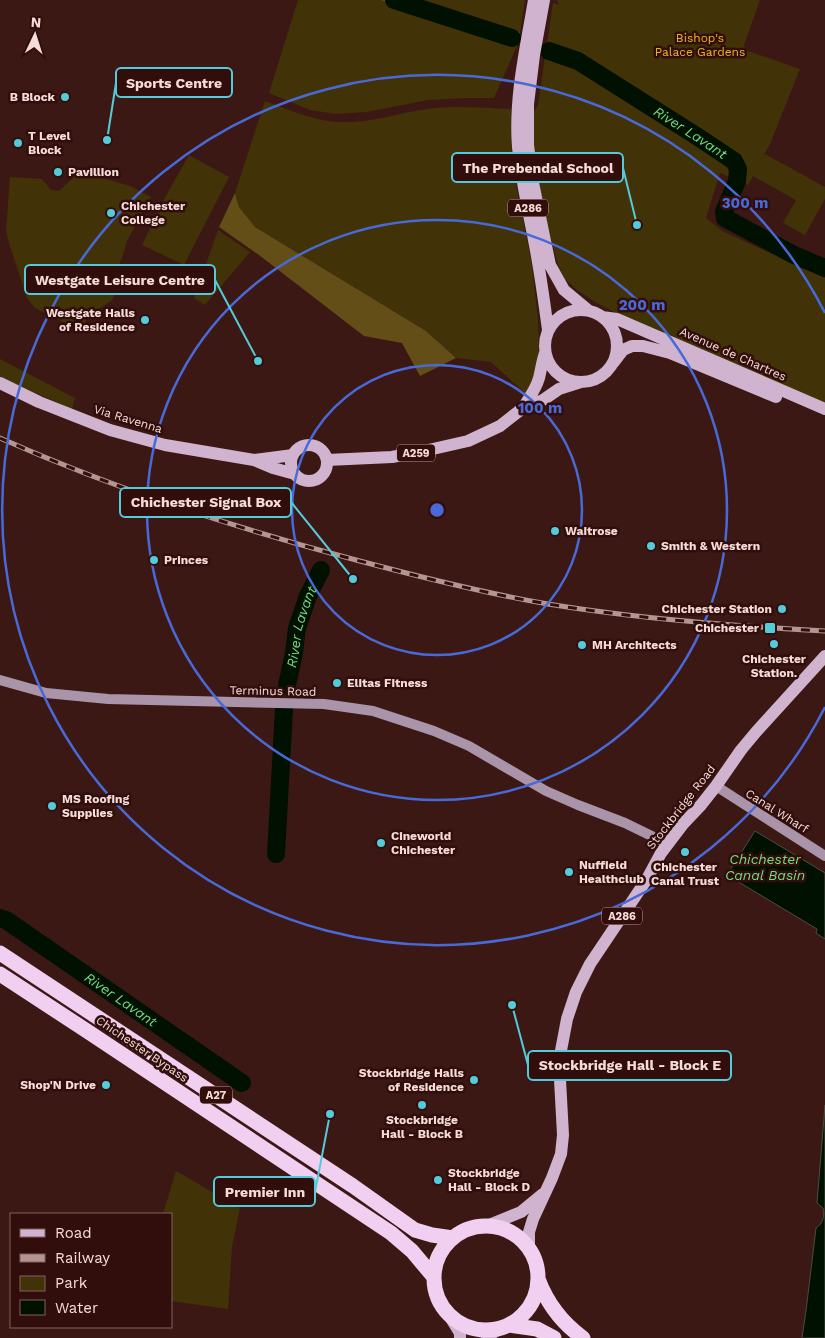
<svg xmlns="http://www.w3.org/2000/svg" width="825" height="1338" viewBox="0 0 825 1338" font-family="'Work Sans',sans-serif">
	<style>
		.green { fill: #423207 }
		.forest { fill: #644e17 }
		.water { fill: #001101; stroke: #4a4e42 }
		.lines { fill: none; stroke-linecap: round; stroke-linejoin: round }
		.river { stroke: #001101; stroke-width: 18 }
		.secondary { stroke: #a994a9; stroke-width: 10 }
		.primary { stroke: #cfb3cf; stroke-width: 12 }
		.highway { stroke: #f1cff1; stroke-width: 15 }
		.rail-casing { stroke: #b39693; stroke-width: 5 }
		.rail { stroke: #310e0c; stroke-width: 3; stroke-dasharray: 9; stroke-linecap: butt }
		.ring { fill: none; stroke: #486ad8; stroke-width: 2.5 }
		.poi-dot { fill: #53cbda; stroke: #310e0c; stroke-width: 2 }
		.labels { text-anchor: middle; stroke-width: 5; stroke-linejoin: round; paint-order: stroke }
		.shield { fill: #310e0c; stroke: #bb9e9c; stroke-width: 1 }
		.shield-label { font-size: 11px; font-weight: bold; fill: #f6dcd9 }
		.park-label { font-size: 12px; fill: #edb822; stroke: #310e0c }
		.poi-label { font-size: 12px; font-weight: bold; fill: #f6dcd9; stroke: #310e0c; text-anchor: start }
		.street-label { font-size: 12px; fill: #f6dcd9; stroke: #310e0c }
		.water-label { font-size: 14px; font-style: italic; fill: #75dc82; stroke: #310e0c }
		.centre { fill: #486ad8; stroke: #310e0c; stroke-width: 2.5 }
		.ring-label { font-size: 15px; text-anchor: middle; font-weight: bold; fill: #486ad8; stroke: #310e0c; stroke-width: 5; stroke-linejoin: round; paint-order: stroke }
		.leader { fill: none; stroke: #53cbda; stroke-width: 2 }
		.callout-dot { fill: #53cbda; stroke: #310e0c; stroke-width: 2 }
		.callout { fill: #310e0c; stroke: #53cbda; stroke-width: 2 }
		.callout-label { font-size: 14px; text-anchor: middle; font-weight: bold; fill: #f6dcd9 }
	</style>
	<rect width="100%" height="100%" fill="#3c1815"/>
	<path class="green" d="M298,0H380L470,29L517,46L494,98H466L428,100L367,112L336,114L310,110L269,93Z
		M420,0H525L520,32Z
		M557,0H760L744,45L745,50L800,69L770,144L759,164L765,154L825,187V199L805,235L783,223L796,200L753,176L748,185L720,173L706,218L724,232L825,278V406L620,315L597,303L577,290L565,279L558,265L535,177L532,115L538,105L553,3L559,5Z
		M265,101C287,109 314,121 338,122C369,124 397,113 428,109C455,105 484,108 511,109L512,164L532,265L538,320L539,352L536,371L526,394L491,362L456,358L426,331L255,227L239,207L235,193Z
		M189,155L229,177L184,265L142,245L163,201Z
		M75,173L96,176L130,186L151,197L127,241L122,258L116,271L120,287L111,301L87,316L83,332L35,308L27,298L9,243L6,231L10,177L42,179L51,190L59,191L73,178Z
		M218,230L250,252L205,305L194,298Z
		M0,359L75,398L72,409L0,377Z
		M176,1171L240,1208L232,1247L228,1309L171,1301V1214H163Z"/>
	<path class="forest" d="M380,0H419L520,32L517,46L470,29Z
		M235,193L239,207L255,227L426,331L456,358L420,376L402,343L364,336L259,255L219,227Z"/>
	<path class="water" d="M755,831L825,873V939L816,933L817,929L727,875Z
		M825,1105V1338H802L806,1311L816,1228C823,1224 825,1215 823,1208L817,1203Z"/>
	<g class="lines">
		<g class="river">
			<path d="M394,0L512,38"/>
			<path id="s1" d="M549,51L578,61L695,135L734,161L738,169L737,181L724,212L725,218L794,255L825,268"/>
			<path id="s2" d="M287,685L294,653L297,628L308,596L321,570"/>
			<path d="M276,854L284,709"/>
			<path id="s3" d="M0,918L6,920L242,1083"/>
		</g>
		<path class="secondary" d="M0,680L46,693L108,699L324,704L373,711L434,731L469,746L546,791L578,805L625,823L668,844
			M716,786L825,856"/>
		<path class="primary" d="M534,0C526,48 514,98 518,147C521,178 528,209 534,240C540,270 544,300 548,330
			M544,0L534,55L528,104V145L532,178L550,265L564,290L588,310
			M545 346a36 36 0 1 1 72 0a36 36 0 1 1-72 0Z
			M602,317L617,319L825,409
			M613,363L623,350L632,346H643L670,353L776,397
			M0,383L39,402L110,430L165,445L254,460L273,468L295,474
			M523,408C529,398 536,389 539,378C541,370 542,362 545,353
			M291 463a18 18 0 1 1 36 0a18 18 0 1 1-36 0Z
			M254,460L293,455
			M327,460L392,457L424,451L468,441L500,426L523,408L543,400L559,389L581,382
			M489,1225L521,1212L543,1194
			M529,1248V1232L533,1219L552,1178L561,1154L563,1135L559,1061L567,1019L576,992L590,964L647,879L661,853L683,824L701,805L716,786L741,750L756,732L825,656
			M449,1315L460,1333V1338
			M487,1338L499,1328"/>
		<path class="highway" d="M0,953L353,1186L415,1230L432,1235L453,1238
			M0,974L87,1031L391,1233L412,1251L433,1276
			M434 1278a52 52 0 1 1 104 0a52 52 0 1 1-104 0Z
			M538,1279C547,1303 562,1323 583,1338
			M508,1325L537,1329L554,1338"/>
		<defs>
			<path id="rail" d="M0,438C115,489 235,528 356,560C420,577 483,593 548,604C639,619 733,626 825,631"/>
		</defs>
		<use href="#rail" class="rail-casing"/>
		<use href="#rail" class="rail"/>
	</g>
	<g class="ring">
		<circle cx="437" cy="510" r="145"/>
		<circle cx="437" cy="510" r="290"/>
		<path d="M825 707A435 435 0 1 1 825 313"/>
	</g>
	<g class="poi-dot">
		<circle cx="65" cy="97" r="5"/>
		<circle cx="18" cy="143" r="5"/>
		<circle cx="58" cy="172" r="5"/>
		<circle cx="111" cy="213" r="5"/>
		<circle cx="145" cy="320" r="5"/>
		<circle cx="555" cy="531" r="5"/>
		<circle cx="651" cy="546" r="5"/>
		<circle cx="154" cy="560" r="5"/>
		<circle cx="782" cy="609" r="5"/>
		<rect x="764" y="622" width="12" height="12" rx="2.5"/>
		<circle cx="774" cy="644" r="5"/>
		<circle cx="582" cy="645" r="5"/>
		<circle cx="337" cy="683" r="5"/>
		<circle cx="52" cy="806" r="5"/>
		<circle cx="381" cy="843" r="5"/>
		<circle cx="685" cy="852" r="5"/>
		<circle cx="569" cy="872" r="5"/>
		<circle cx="474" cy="1080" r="5"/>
		<circle cx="106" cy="1085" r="5"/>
		<circle cx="422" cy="1105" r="5"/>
		<circle cx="438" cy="1180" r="5"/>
	</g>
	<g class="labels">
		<g class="shield">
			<rect x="508" y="199.5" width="40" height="17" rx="4"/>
			<rect x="397" y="444.5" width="38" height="17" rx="4"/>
			<rect x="602" y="907.5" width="40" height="17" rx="4"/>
			<rect x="200" y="1086.5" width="32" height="17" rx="4"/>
		</g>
		<g class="shield-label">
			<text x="528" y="212">A286</text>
			<text x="416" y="457">A259</text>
			<text x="622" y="920">A286</text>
			<text x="216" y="1099">A27</text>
		</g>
		<g class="park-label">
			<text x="700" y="42">Bishop's<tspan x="700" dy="14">Palace Gardens</tspan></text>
		</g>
		<g class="poi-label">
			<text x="55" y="101" text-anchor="end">B Block</text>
			<text x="28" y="140">T Level<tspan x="28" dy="14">Block</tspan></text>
			<text x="68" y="176">Pavillion</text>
			<text x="121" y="210">Chichester<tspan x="121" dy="14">College</tspan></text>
			<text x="135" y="317" text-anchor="end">Westgate Halls<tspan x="135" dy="14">of Residence</tspan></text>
			<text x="565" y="535">Waitrose</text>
			<text x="661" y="550">Smith &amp; Western</text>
			<text x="164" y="564">Princes</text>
			<text x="772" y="613" text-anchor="end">Chichester Station</text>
			<text x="759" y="632" text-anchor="end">Chichester</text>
			<text x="592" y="649">MH Architects</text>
			<text x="774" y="663" text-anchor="middle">Chichester<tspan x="774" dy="14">Station.</tspan></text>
			<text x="347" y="687">Elitas Fitness</text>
			<text x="62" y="803">MS Roofing<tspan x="62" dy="14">Supplies</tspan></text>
			<text x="391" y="840">Cineworld<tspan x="391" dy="14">Chichester</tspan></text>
			<text x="579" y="869">Nuffield<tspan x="579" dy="14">Healthclub</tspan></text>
			<text x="685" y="871" text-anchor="middle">Chichester<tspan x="685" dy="14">Canal Trust</tspan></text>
			<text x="464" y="1077" text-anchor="end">Stockbridge Halls<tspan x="464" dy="14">of Residence</tspan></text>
			<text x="96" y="1089" text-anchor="end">Shop'N Drive</text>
			<text x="422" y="1124" text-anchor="middle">Stockbridge<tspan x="422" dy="14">Hall - Block B</tspan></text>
			<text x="448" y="1177">Stockbridge<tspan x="448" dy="14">Hall - Block D</tspan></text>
		</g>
		<g class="street-label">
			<text transform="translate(733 354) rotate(24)" y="4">Avenue de Chartres</text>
			<text transform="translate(128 419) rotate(17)" y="4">Via Ravenna</text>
			<text transform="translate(273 691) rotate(1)" y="4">Terminus Road</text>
			<text transform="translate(681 807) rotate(-52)" y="4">Stockbridge Road</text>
			<text transform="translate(777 811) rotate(32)" y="4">Canal Wharf</text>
			<text transform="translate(142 1049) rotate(34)" y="4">Chichester Bypass</text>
		</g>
		<g class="water-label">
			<text dy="5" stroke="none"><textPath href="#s1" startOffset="164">River Lavant</textPath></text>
			<text dy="5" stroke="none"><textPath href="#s2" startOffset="60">River Lavant</textPath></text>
			<text x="765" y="864">Chichester<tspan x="765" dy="16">Canal Basin</tspan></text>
			<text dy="5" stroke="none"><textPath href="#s3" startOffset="146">River Lavant</textPath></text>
		</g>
	</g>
	<circle cx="437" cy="510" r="8" class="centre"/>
	<g class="ring-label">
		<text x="745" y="208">300 m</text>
		<text x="642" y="310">200 m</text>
		<text x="540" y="413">100 m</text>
	</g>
	<path class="leader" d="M107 140L116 83M637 225L623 168M258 361L215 280M353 579L291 502M512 1005L528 1065M330 1114L315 1192"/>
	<g class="callout-dot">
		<circle cx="107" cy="140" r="5"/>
		<circle cx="637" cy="225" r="5"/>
		<circle cx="258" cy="361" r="5"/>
		<circle cx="353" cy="579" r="5"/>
		<circle cx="512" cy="1005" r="5"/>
		<circle cx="330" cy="1114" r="5"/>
	</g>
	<g class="callout">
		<rect x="116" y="68" width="116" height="29" rx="5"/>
		<rect x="452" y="153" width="171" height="29" rx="5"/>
		<rect x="25" y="265" width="190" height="29" rx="5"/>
		<rect x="120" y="488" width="171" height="29" rx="5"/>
		<rect x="528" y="1051" width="203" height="29" rx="5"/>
		<rect x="214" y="1177" width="101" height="29" rx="5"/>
	</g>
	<g class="callout-label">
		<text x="174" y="88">Sports Centre</text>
		<text x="538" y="173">The Prebendal School</text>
		<text x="120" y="285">Westgate Leisure Centre</text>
		<text x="206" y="507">Chichester Signal Box</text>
		<text x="630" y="1070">Stockbridge Hall - Block E</text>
		<text x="265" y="1197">Premier Inn</text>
	</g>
	<rect x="10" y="1213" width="162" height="115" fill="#310e0c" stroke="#80605e"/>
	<rect x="20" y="1229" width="25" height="8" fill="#cfb3cf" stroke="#80605e"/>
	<text x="55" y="1238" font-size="15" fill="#f6dcd9">Road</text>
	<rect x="20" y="1254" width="25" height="8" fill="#b39693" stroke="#80605e"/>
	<text x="55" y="1263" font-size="15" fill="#f6dcd9">Railway</text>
	<rect x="20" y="1276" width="25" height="15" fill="#423207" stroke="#80605e"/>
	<text x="55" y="1288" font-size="15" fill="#f6dcd9">Park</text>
	<rect x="20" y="1300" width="25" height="15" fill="#001101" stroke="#80605e"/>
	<text x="55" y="1313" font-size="15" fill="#f6dcd9">Water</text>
	<g transform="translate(35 35) rotate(4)" stroke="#310e0c" stroke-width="4" paint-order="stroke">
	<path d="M0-4L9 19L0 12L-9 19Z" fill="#f6dcd9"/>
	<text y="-8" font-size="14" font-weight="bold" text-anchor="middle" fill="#f6dcd9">N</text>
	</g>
</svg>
